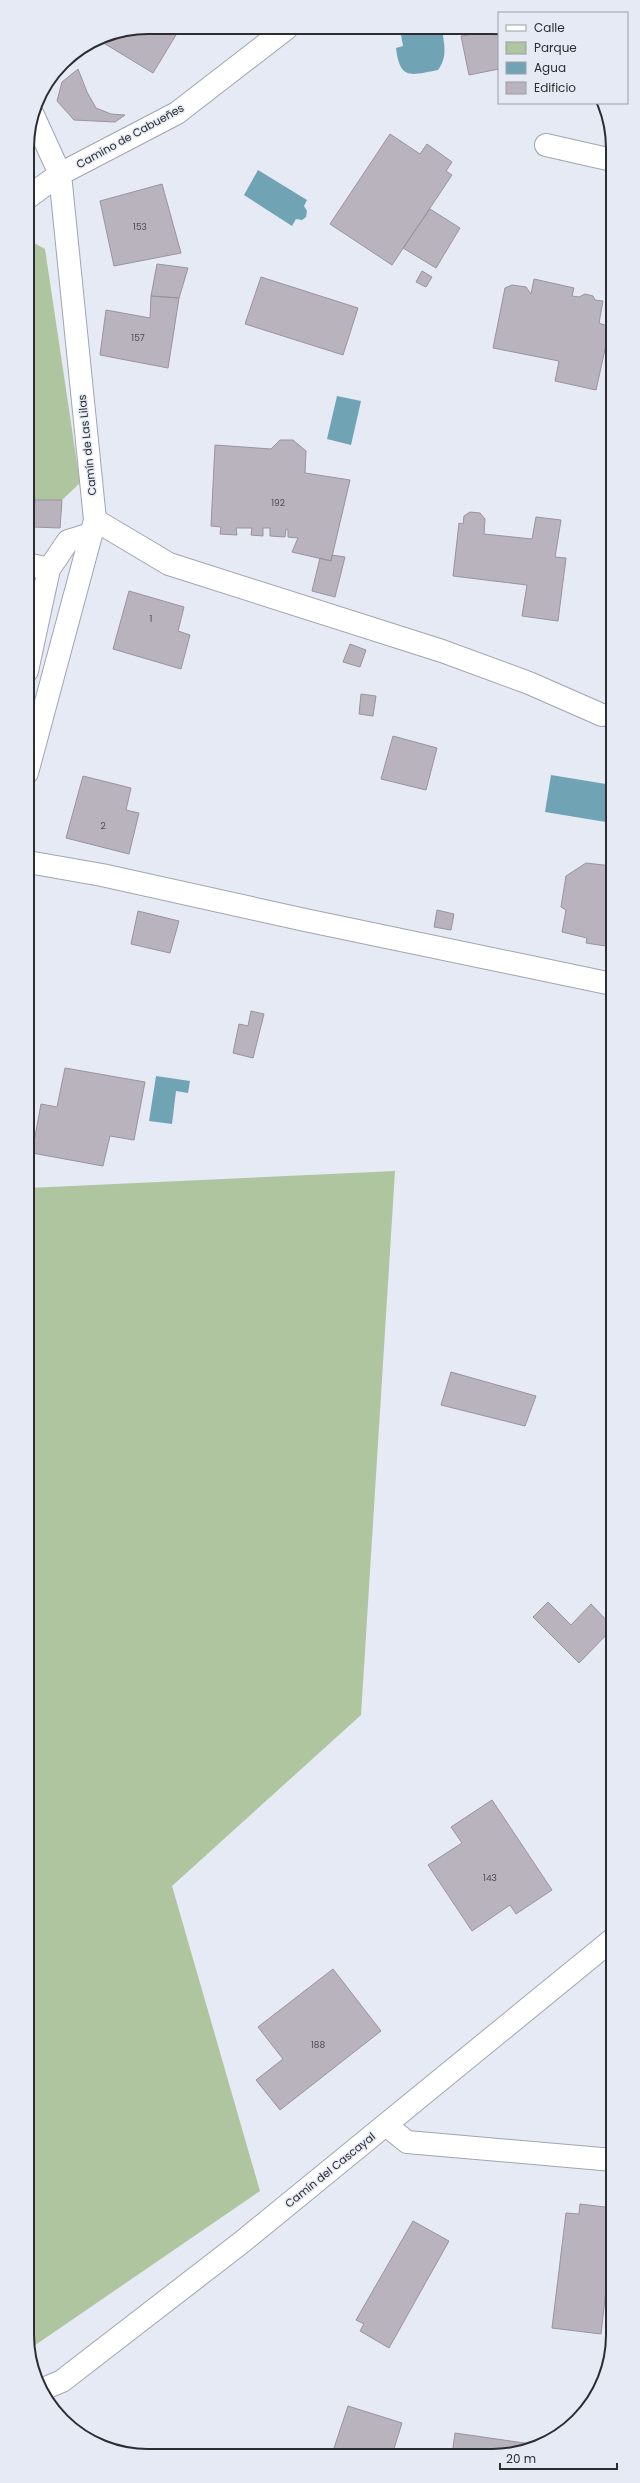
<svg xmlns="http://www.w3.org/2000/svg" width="640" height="2483" viewBox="0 0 640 2483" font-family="Poppins,sans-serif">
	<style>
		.green { fill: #aec5a0 }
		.water { fill: #70a4b5 }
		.building { fill: #b9b3bd; stroke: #99939c }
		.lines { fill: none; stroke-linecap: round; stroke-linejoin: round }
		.service-casing { stroke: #a0a5af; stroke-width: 24 }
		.minor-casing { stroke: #a0a5af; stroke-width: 24 }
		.service { stroke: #fff; stroke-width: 22 }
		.minor { stroke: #fff; stroke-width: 22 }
		.labels { text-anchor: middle; stroke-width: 3; stroke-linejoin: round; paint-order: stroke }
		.number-label { font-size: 9px; fill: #4e4e53 }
		.street-label { font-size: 11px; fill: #2b2d30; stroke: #e5eaf5 }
		.rim { fill: none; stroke: #2b2d30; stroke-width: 2 }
	</style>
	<rect width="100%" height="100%" fill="#e5eaf5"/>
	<path class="green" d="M27,239L45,249L80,483L62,500L35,501L32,536H27Z
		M395,1171L361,1715L172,1886L260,2191L28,2350V1188Z"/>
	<path class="water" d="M400,29H442C444,45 448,56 438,70C411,75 400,81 396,48L403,46Z
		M258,170L307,200L304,206L307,211L306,217L302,220L296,219L292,226L244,195Z
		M337,396L361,401L351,445L327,439Z
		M551,775L612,785V823L545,812Z
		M156,1076L190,1081L188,1093L176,1091L172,1124L149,1121Z"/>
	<path class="building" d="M148,27H174L179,30L153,73L97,39L102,36Z
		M499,30V69L469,75L461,36Z
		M78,69L87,92L96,108L111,114L125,115L115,122L74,120L57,101L62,82Z
		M390,134L420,154L427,144L452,162L446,171L452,175L392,265L330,224Z
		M162,184L181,253L114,266L100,201Z
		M430,209L460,228L436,268L403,248Z
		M157,264L188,268L179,298L151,296Z
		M422,271L432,277L426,287L416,282Z
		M261,277L358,308L343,355L245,324Z
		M534,279L574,288L572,296L579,297L585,294L593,296L595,300L603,301L599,323L610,327L596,390L555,381L559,361L493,348L505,288L512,285L526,287L531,294Z
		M151,296L179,298L168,368L100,355L106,310L150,318Z
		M280,440H293L306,451L305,473L350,480L331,561L292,552L298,538L288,537V530L286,529L285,537L270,536V528H263V536L251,535L252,528H236L237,535L220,534L221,527L211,526L215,445L271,449Z
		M35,500H62L60,528L33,527Z
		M470,512L480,513L485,519L484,534L532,539L536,517L561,520L555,557L566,558L558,621L522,616L527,585L453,576L459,523L463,524L464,516Z
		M332,555L345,557L335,597L312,591L320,558L331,561Z
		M129,591L184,607L178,631L190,635L181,669L113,649Z
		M350,644L366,650L360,667L343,662Z
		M361,694L376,696L373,716L359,714Z
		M393,736L437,748L426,790L381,779Z
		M83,776L131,788L126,810L139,813L129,854L66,838Z
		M586,863L612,866V947L586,943L587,938L562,932L566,910L561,907L566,876Z
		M437,910L454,914L451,930L434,927Z
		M138,911L179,921L170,953L131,944Z
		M251,1011L264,1014L253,1058L233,1053L239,1024L248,1026Z
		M65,1068L145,1082L134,1140L110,1136L103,1166L32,1153L41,1104L57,1107Z
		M451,1372L536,1396L525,1426L441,1405Z
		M548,1602L571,1625L591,1604L612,1626V1629L579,1663L533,1617Z
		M492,1800L552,1890L516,1914L510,1905L472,1931L428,1865L462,1843L451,1827Z
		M333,1969L381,2031L280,2110L256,2080L283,2059L258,2027Z
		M580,2204L613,2208V2282L607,2281L601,2334L552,2328L566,2213L579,2214Z
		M413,2221L449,2241L389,2348L360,2331L364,2324L356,2320Z
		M348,2406L402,2423L392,2455L332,2454Z
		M455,2433L538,2445L508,2455H452Z"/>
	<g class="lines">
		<defs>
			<path id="service" d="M546,145L612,160
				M95,520L169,564L442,651L529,683L602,715
				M27,564L49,569L68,541L91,534
				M27,671L49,569
				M28,862L102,875L305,920L612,984
				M386,2125L407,2142L613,2160"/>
			<path id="minor" d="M27,198L60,174L177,113L287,28
				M27,773L95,520L60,174L33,115
				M41,2390L62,2381L242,2242L613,1939"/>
		</defs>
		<use href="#service" class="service-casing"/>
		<use href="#minor" class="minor-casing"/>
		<use href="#service" class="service"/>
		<use href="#minor" class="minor"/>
	</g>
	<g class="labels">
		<g class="number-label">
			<text x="140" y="230">153</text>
			<text x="138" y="341">157</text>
			<text x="278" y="506">192</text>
			<text x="151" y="622">1</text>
			<text x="103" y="829">2</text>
			<text x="490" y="1881">143</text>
			<text x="318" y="2048">188</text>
		</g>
		<g class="street-label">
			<text transform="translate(130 136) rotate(-29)" y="4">Camino de Cabueñes</text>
			<text transform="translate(87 445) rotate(-96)" y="4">Camín de Las Lilas</text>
			<text transform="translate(330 2170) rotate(-39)" y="4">Camín del Cascayal</text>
		</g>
	</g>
	<path d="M0 0H640V2483H0ZM148 34H492A114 114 0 0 1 606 148V2335A114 114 0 0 1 492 2449H148A114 114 0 0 1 34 2335V148A114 114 0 0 1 148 34Z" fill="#e5eaf5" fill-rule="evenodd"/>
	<path class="rim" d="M148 34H492A114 114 0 0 1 606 148V2335A114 114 0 0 1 492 2449H148A114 114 0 0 1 34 2335V148A114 114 0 0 1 148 34Z"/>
	<rect x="498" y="12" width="130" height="92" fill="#e5eaf5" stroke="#9b9ea6"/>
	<rect x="506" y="25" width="20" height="6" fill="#ffffff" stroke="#9b9ea6"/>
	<text x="534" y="32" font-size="12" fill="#2b2d30">Calle</text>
	<rect x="506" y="42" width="20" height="12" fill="#aec5a0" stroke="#9b9ea6"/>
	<text x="534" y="52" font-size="12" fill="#2b2d30">Parque</text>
	<rect x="506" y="62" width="20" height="12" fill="#70a4b5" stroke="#9b9ea6"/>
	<text x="534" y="72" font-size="12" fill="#2b2d30">Agua</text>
	<rect x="506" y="82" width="20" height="12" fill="#b9b3bd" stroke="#9b9ea6"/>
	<text x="534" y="92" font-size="12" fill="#2b2d30">Edificio</text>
	<path d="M500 2463v6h117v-6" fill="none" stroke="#2b2d30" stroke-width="2"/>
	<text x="506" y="2463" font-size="12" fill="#2b2d30" stroke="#e5eaf5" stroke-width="3" paint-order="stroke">20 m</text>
</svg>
